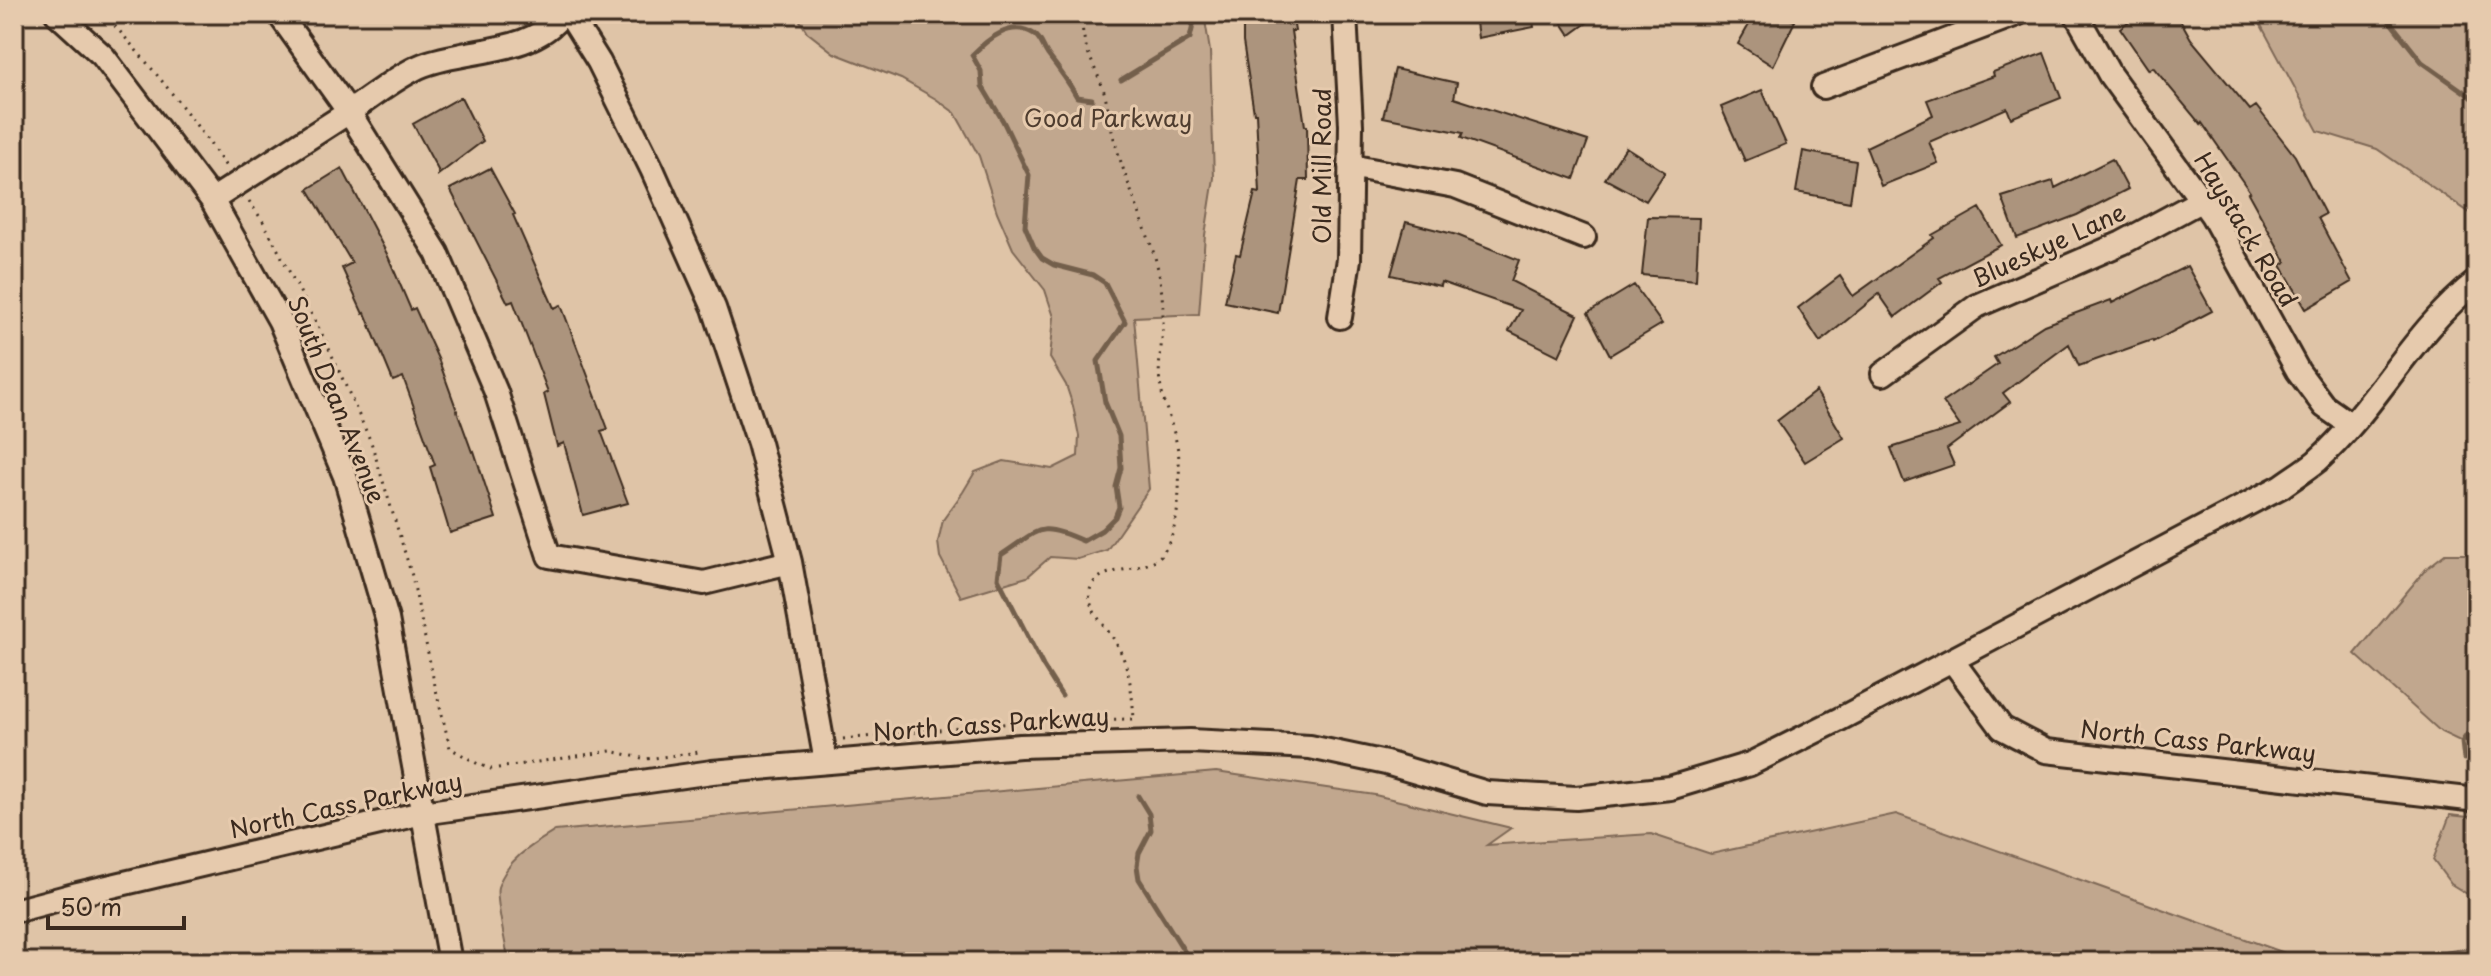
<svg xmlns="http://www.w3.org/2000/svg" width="2491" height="976" viewBox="0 0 2491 976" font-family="'Playpen Sans',sans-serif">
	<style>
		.green { fill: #c1a78e; stroke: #7e6856; stroke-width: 2 }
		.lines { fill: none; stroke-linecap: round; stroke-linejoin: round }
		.stream { stroke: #735e4c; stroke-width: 5 }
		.building { fill: #ac947d; stroke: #3b2a1e; stroke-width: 2 }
		.minor-casing { stroke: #3b2a1e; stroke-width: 28 }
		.path { stroke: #3b2a1e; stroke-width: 3; stroke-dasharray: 2 6; stroke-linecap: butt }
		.minor { stroke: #e6caad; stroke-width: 22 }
		.labels { text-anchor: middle; stroke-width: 6; stroke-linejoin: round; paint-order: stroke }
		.park-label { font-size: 24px; fill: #4f3d2f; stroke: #e6caad }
		.street-label { font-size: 24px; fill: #3b2a1e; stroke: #e6caad }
	</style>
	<rect width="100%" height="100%" fill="#dfc4a7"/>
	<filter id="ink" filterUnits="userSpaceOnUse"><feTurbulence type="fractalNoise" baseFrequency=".0125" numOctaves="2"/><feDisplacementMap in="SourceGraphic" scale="16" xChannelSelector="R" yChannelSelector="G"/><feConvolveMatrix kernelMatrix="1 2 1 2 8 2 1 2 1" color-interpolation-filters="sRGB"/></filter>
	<g filter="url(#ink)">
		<path class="green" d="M796,14H1204L1210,51L1214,178L1205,235L1199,314L1134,317L1149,489L1107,550L1078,559L1050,557L1027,577L961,597L940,557L938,542L943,520L963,492L975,472L1004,461L1052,469L1078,456L1079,436L1073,406L1066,385L1050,358L1054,317L1045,290L1013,249L997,212L979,156L955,113L936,99L901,79L834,53L807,32Z
			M2255,14H2477V213L2473,215L2377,149L2318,131Z
			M2445,554H2477V740L2462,742L2441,732L2355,654L2426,569Z
			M1216,772L1375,795L1511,828L1487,845L1651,834L1711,854L1896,814L2310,962H509C506,947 495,898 498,887C507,859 532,845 555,831Z
			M2450,815L2477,818V900L2451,884L2433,860Z
			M2477,947V962H2433L2438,953Z"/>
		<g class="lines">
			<path class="stream" d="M2384,14L2422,62L2477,101
				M1121,80L1190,38L1193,25L1192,14
				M1062,696L1043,666L998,578L1001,555C1040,530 1037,520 1083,541L1102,530L1115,517L1119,507L1116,487L1121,468L1119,436L1105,402L1098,361L1125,322L1105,283L1093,275L1054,265L1042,258L1034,247L1025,226L1029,175L1003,121L982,86L981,71L972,55C987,40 1011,19 1034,34C1041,38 1043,48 1048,55C1059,69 1068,81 1077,97L1092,99
				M2464,759L2462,742L2477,720
				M1138,796L1149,814L1151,830L1139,853L1137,866L1139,879L1191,962"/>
		</g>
		<path class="building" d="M1243,14H1292L1295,31H1291L1305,126H1307L1308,180H1300L1278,313L1225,302L1236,254L1240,255L1255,192L1260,193L1256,113H1254L1243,42Z
			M1475,14H1532L1534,27L1478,38Z
			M1556,14H1599L1570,35Z
			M1755,14H1778L1795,21L1773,66L1738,44Z
			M2139,14H2177L2191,39L2250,110L2256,106L2295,156L2325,214L2318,218L2352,282L2306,309L2281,265L2286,262L2248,193L2250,192L2202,123L2201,125L2153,67L2149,70L2120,28Z
			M2044,53L2061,98L2011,118L2007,108L1929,142L1938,163L1881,186L1866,147L1933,115L1927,100L1994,76L1993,72Z
			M1395,69L1457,83L1454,98L1588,141L1574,179L1461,138L1463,133L1383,117Z
			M1762,90L1786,144L1745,161L1721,107Z
			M461,97L483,141L438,175V170L413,124Z
			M1626,147L1665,172L1646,201L1605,179Z
			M1803,151L1856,161L1850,202L1796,192Z
			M2112,159L2128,189L2077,215L2017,238L2002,197L2053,181L2055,188Z
			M342,168L387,254L411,310L415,308L439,361L472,452L474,451L496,518L450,533L430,467L435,465L403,377L393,381L365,313L363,314L342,268L352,263L308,189Z
			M490,168L515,214L513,215L554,308L561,305L608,429L601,431L628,503L583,515L564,443L557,446L544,394L548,392L513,301L508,303L450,189Z
			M1980,208L2001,245L1939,278L1942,282L1895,317L1879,294L1820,342L1798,308L1840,276L1853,296L1934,238L1932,235Z
			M1648,217L1699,218L1696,280L1642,275Z
			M1406,222L1457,235L1519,260L1511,281L1578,315L1559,356L1509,331L1521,310L1441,282L1440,286L1391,275Z
			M2187,266L2212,311L2153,342L2152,340L2079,366L2069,344L2003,393L2010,402L1947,449L1954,465L1904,482L1891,448L1960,426L1943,402L1998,364L1994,357L2044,325L2111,300L2112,303Z
			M1634,285L1662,324L1610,355L1588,313Z
			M1816,391L1844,438L1805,462L1777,421Z"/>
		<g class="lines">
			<defs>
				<path id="minor" d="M57,14L103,56L212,200L280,321L345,476L387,619L450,962
					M562,14C532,55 466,48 423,65C400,74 370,98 349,112L437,253L496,392L549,556L704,583L790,562
					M569,14L599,62L652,169L714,308L759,443L790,562L826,762
					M2076,14L2110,75L2212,215L2298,371L2324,406L2351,425
					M1823,87L2017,14
					M1350,166L1455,186L1584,237
					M212,200L349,112L279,14
					M1340,317L1349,259L1351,125L1345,14
					M1883,374L1977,306L2122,243L2202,200
					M1952,660L2002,728L2046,751L2477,800
					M14,911L78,894L422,813L712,772L1020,746L1190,741L1310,747L1386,763L1487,793L1576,798L1670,788L1750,764L1840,719L2282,486C2293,478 2306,470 2317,461C2377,407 2413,330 2477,281"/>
			</defs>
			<use href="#minor" class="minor-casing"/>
			<path class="path" d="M104,14C148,62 190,114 227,168
				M1082,14C1082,22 1082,30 1084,38C1087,56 1100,76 1105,95C1109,110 1110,127 1115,142C1125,179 1141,215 1153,251C1160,272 1163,295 1163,317C1164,339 1157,360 1160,383C1164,409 1177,433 1179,459C1180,485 1180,532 1162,554C1144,576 1097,563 1090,590C1086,608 1104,624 1113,638C1129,662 1132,690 1134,719
				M249,201L264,223L326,342L371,442L412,576L433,677L450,748L478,764L491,769L611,751L646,759L699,752
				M843,739L1045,720L1134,719"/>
			<use href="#minor" class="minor"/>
		</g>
	</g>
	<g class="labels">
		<g class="park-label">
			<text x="1108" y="127">Good Parkway</text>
		</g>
		<g class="street-label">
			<text transform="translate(1323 166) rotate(-90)" y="8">Old Mill Road</text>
			<text transform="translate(2245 230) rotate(59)" y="8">Haystack Road</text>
			<text transform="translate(2049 246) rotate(-25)" y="8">Blueskye Lane</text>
			<text transform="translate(336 400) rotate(68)" y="8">South Dean Avenue</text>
			<text transform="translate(991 725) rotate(-4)" y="8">North Cass Parkway</text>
			<text transform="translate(2198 742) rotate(6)" y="8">North Cass Parkway</text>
			<text transform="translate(346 806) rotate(-12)" y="8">North Cass Parkway</text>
		</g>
	</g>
	<rect width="2491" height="976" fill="none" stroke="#e6caad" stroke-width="48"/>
	<rect x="24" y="24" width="2443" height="928" fill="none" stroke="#3b2a1e" stroke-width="3" filter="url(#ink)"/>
	<path d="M48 916v12h136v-12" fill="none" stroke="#3b2a1e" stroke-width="4"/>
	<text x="60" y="916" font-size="24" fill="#3b2a1e" stroke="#e6caad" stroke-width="6" paint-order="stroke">50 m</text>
</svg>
